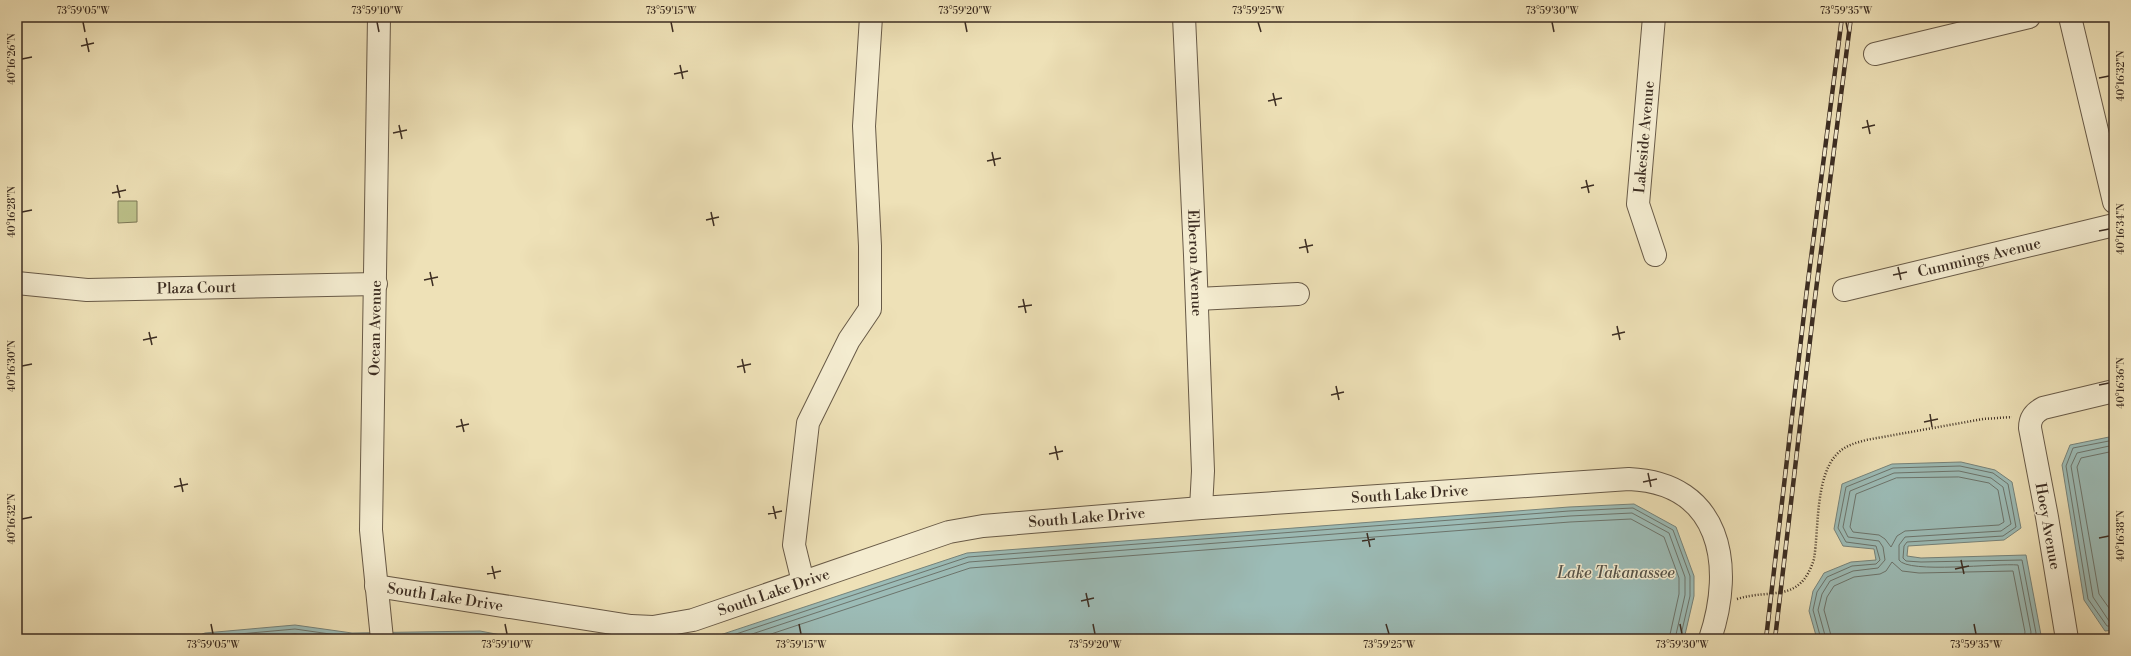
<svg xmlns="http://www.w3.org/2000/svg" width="2131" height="656" viewBox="0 0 2131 656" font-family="'Libre Bodoni',serif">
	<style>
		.green { fill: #bdc28b; stroke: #7c7856 }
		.water { fill: #9cbcb7; stroke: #76837b }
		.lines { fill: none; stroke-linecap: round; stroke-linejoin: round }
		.shore { stroke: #6c746c; stroke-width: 1 }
		.minor-casing { stroke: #685a47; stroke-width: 24 }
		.path { stroke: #3c2d22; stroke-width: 2.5; stroke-dasharray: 1 2; stroke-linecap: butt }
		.minor { stroke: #f4ecd0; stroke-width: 22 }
		.rail-casing { stroke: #3c2d22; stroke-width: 4.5 }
		.rail { stroke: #f4ecd0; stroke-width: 3; stroke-dasharray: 9; stroke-linecap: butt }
		.ticks { fill: none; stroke: #3c2d22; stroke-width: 1.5 }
		.labels { text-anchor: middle; stroke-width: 3; stroke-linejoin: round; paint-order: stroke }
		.street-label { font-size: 15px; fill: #3c2d22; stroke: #f4ecd0 }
		.water-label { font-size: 16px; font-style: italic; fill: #545147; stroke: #f4ecd0 }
		.neatline { fill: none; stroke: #3c2d22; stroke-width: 1.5 }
		.ticks-label { font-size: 10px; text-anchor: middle; fill: #3c2d22 }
	</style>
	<rect width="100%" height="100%" fill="#eee1b7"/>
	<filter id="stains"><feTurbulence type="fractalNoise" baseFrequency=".005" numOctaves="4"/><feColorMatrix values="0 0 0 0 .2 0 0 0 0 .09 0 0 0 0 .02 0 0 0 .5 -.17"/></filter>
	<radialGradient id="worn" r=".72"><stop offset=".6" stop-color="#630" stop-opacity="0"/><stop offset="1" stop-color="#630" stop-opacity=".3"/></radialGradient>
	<path class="green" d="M118,201H137V222L118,223Z"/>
	<path class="water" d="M2114,436V630L2105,631L2084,600L2062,465L2070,445Z
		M1961,462L1995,470L2012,482L2021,528L2004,540L1908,546L1907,556L1921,558L2026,555L2041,635L2038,639H1817L1809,611L1813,591L1824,573L1851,562L1876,560L1874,549L1843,546L1834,529L1842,484L1892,464Z
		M1634,504L1676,527L1694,576V596L1684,639H708L967,553L1569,507Z
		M295,625L352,633L480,631L522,639H190L205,633Z"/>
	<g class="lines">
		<path class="shore" d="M2114,440L2073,448L2066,466L2088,599L2107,626H2114
			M2114,445L2077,453L2071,466L2093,597L2109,621H2114
			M2114,451L2081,458L2077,467L2099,594L2114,615
			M1959,477L1989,483L1998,490L2004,522L1999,525L1905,531L1897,536L1891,547L1885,539L1879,535L1853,532L1850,527L1856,494L1896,478Z
			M394,637L479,635L500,639
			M200,639L206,637L295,629L351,637H370
			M239,639L295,634L329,639
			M721,639L968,557L1569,511L1633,508L1673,530L1690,576V596L1680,639
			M737,639L969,562L1570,516L1632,513L1669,533L1685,577V595L1675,639
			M756,639L970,568L1570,522L1631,519L1664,537L1679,578V594L1669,639
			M1821,639L1813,610L1817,592L1827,577L1852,566L1876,564L1880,560L1876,546L1846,542L1838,528L1846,487L1893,468L1960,466L1993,473L2008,484L2016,527L2003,536L1907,542L1904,546L1903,558L1906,561L1921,562L2022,560L2036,633L2035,639
			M1826,639L1818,610L1822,594L1830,581L1853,571L1878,568L1885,560L1883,547L1879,541L1848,537L1843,527L1850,491L1894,473L1959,471L1991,478L2003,487L2011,524L2001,531L1905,537L1899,545V560C1908,574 1997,563 2018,565L2031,632L2030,639
			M1832,639L1824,610L1827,597L1834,586L1854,577L1880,574L1886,571L1892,562L1902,571L1919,573L2013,571L2025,632L2024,639"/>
		<defs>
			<g id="minor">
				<path d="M379,17L371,530L382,639"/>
				<path id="s1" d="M1184,17L1195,255L1203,471L1201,508"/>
				<path d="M1654,17L1638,204L1655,255"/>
				<path d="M2070,17L2114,202"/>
				<path d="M1875,54L2029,17"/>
				<path id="s2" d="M17,283L87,290L376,284"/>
				<path id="s3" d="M1844,290L2114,225"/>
				<path d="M1197,299L1298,294"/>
				<path d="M803,582L794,545L808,423L849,340L870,309V246L864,126L871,17"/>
				<path id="s4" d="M376,586L631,626L653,627L693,620L949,532L983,526L1201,508L1629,479C1721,483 1735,565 1710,639"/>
				<path d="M2067,639L2047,517L2030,428C2030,418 2034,413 2043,408L2114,391"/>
			</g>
		</defs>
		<use href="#minor" class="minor-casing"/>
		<path class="path" d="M1737,599C1772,588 1800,604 1814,559C1819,528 1815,475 1838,453C1846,445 1856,443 1866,440L1983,419L2012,417"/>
		<use href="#minor" class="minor"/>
		<defs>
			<path id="rail" d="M1766,639L1806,297L1842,17
				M1775,639L1815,298L1851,17"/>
		</defs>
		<use href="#rail" class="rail-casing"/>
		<use href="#rail" class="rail"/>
	</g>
	<path class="ticks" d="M83,22L85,32M377,22L379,32M671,22L673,32M965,22L967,32M1258,22L1261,32M1552,22L1554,32M1846,22L1848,32M86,38L89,52M81,46L94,43M22,59L32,57M680,65L683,79M674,74L688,71M2099,78L2109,76M1273,93L1276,106M1268,101L1282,98M1867,120L1870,134M399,125L402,139M1862,128L1875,125M393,133L407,130M992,152L995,166M987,161L1001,158M1586,180L1589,193M117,185L120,198M1581,188L1594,185M112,193L126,190M22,212L32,210M711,212L714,226M706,220L719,217M2099,231L2109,229M1305,239L1308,253M1299,248L1313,245M1898,267L1901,280M430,272L433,286M1893,275L1907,272M424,280L438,277M1023,299L1026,313M1018,307L1032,305M1617,326L1620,340M149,332L152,345M1612,335L1625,332M143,340L157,337M742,359L745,373M22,366L32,364M737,367L751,364M2099,385L2109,383M1336,386L1339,400M1331,395L1344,392M1930,414L1932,427M461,419L464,432M1924,422L1938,419M456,427L469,424M1055,446L1058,460M1049,454L1063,451M1648,473L1651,487M180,478L183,492M1643,482L1657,479M174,487L188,484M773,506L776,519M768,514L782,511M22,519L32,517M1367,533L1370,547M2099,538L2109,536M1362,541L1375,539M1961,560L1964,574M492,566L495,579M1955,569L1969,566M487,574L501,571M1086,593L1089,607M1081,601L1094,598M211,624L213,634M505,624L507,634M799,624L801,634M1093,624L1095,634M1386,624L1389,634M1680,624L1682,634M1974,624L1976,634"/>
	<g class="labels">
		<g class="street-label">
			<text transform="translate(1644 137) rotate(-85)" y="5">Lakeside Avenue</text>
			<text dy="5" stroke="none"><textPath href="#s3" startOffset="139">Cummings Avenue</textPath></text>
			<text dy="5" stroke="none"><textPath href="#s1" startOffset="246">Elberon Avenue</textPath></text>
			<text dy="5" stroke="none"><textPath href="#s2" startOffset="180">Plaza Court</textPath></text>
			<text transform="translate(375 328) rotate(-89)" y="5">Ocean Avenue</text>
			<text dy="5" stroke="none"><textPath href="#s4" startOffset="1054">South Lake Drive</textPath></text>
			<text dy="5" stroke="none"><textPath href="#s4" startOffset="730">South Lake Drive</textPath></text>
			<text transform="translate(2048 526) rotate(80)" y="5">Hoey Avenue</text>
			<text dy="5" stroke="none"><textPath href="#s4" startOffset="406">South Lake Drive</textPath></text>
			<text dy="5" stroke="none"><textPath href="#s4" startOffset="70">South Lake Drive</textPath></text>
		</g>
		<g class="water-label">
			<text x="1616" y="578">Lake Takanassee</text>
		</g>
	</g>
	<rect width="2131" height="656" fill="none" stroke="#eee1b7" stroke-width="44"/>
	<rect x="22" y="22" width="2087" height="612" class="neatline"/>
	<g class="ticks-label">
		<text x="83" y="14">73°59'05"W</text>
		<text x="377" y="14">73°59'10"W</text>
		<text x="671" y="14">73°59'15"W</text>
		<text x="965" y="14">73°59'20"W</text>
		<text x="1258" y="14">73°59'25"W</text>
		<text x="1552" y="14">73°59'30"W</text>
		<text x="1846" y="14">73°59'35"W</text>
		<text transform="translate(11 59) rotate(-90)" y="4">40°16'26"N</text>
		<text transform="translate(2120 76) rotate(-90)" y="4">40°16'32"N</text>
		<text transform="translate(11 212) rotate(-90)" y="4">40°16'28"N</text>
		<text transform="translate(2120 229) rotate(-90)" y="4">40°16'34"N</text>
		<text transform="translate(11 366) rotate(-90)" y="4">40°16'30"N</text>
		<text transform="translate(2120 383) rotate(-90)" y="4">40°16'36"N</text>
		<text transform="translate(11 519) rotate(-90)" y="4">40°16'32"N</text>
		<text transform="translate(2120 536) rotate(-90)" y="4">40°16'38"N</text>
		<text x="213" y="648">73°59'05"W</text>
		<text x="507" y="648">73°59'10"W</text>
		<text x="801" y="648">73°59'15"W</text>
		<text x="1095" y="648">73°59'20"W</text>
		<text x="1389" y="648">73°59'25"W</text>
		<text x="1682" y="648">73°59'30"W</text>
		<text x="1976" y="648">73°59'35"W</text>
	</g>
	<rect width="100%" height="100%" filter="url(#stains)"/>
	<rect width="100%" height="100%" fill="url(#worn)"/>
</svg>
